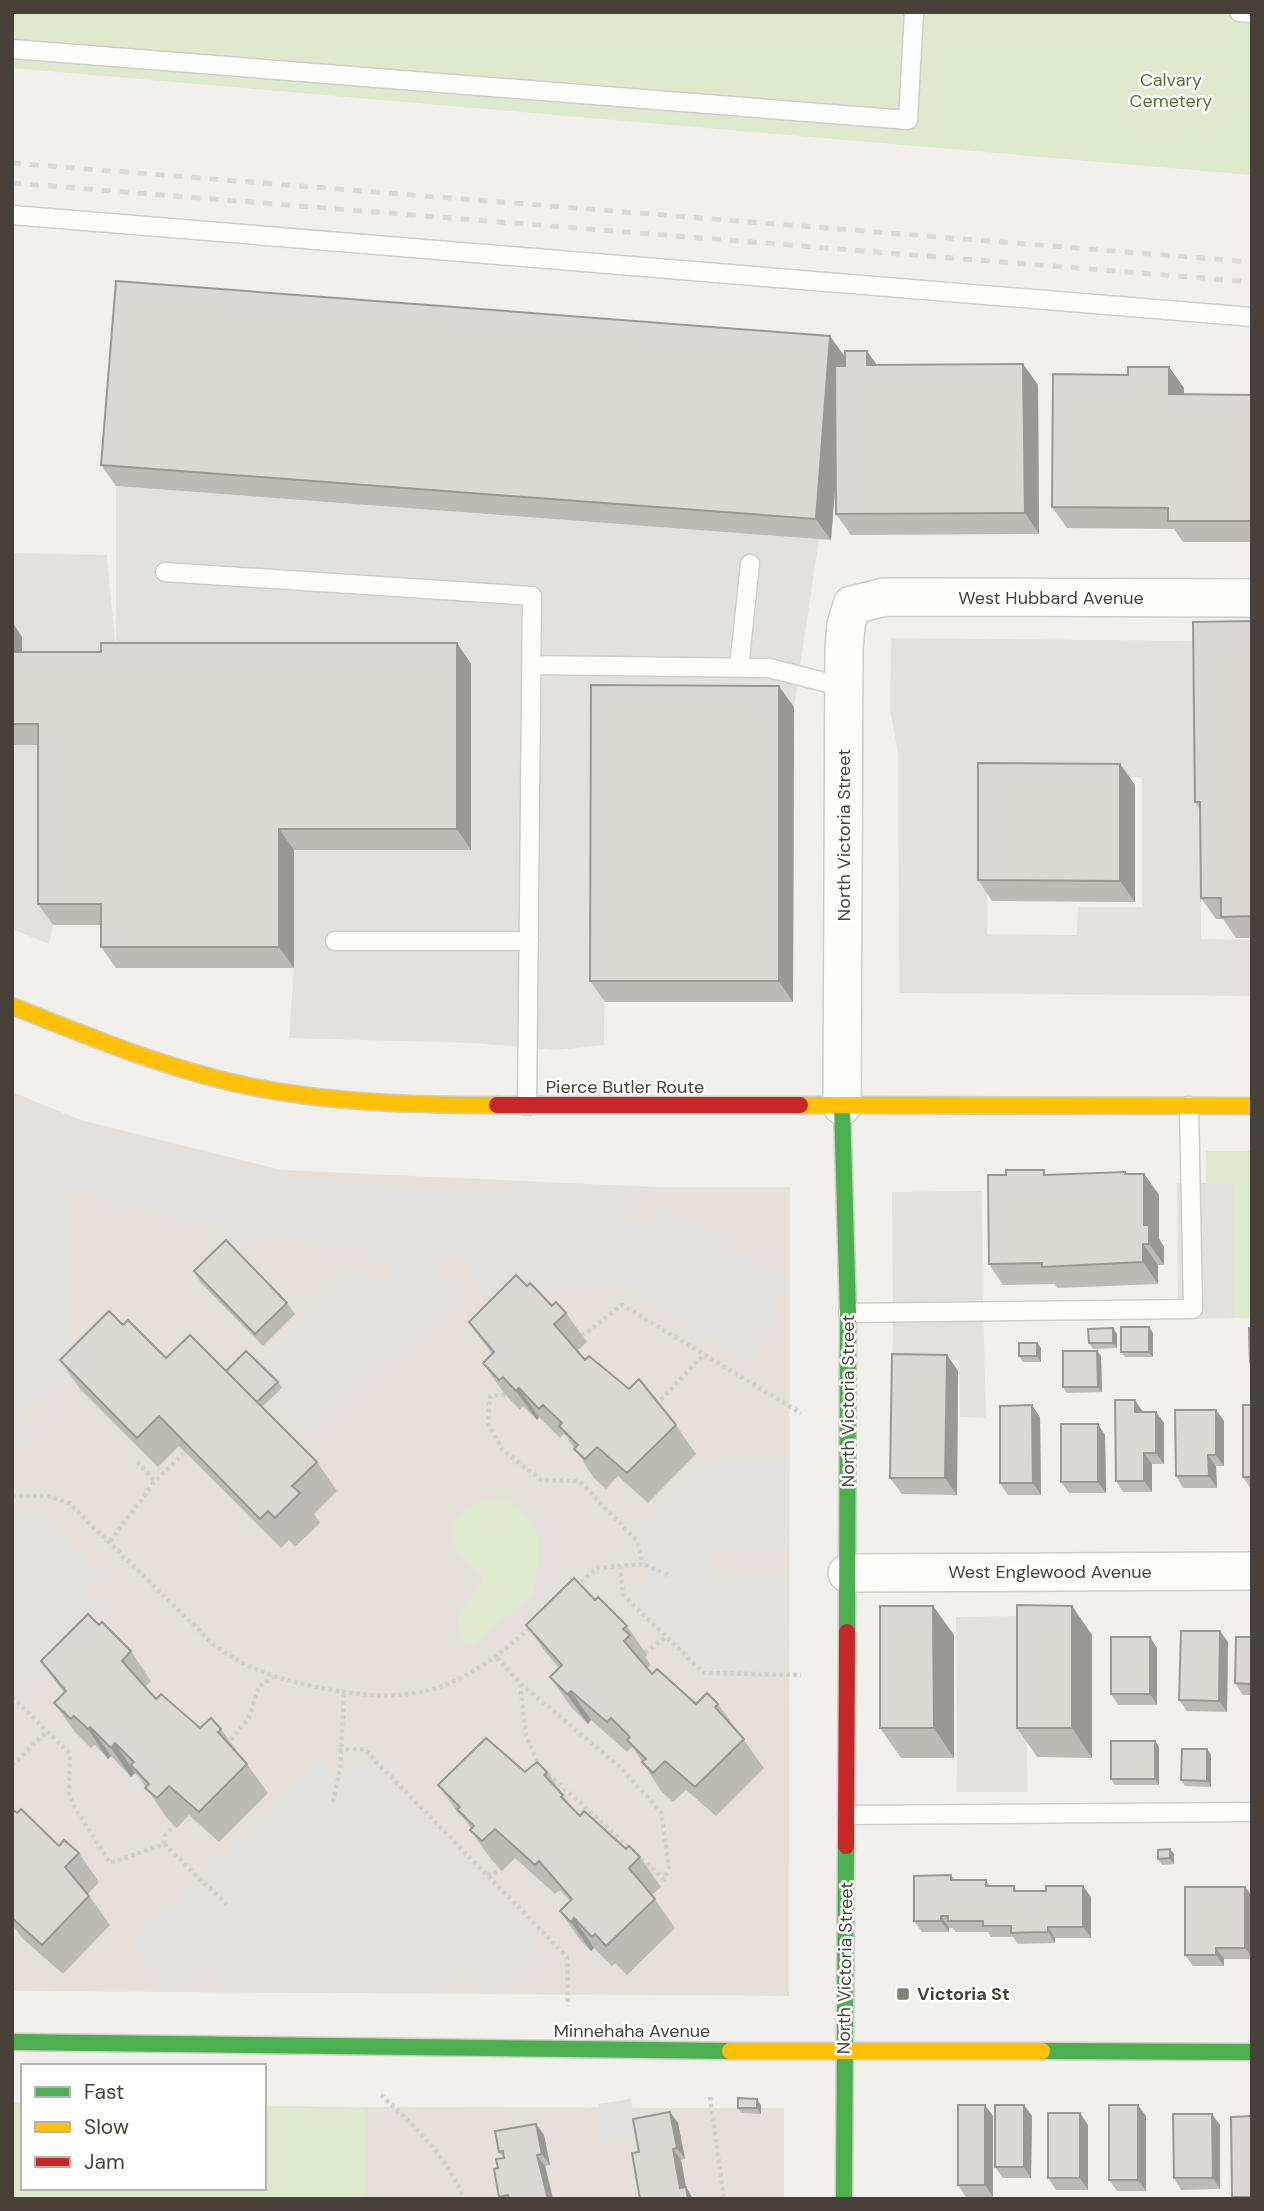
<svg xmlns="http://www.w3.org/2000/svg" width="1264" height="2211" viewBox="0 0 1264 2211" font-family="'DM Sans',sans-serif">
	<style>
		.residential { fill: #e5e1da }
		.green { fill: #dee9ce }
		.parking { fill: #e3e1dd; fill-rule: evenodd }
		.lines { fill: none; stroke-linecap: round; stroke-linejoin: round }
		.lane-casing { stroke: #cfcdca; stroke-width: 21 }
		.street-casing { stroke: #cfcdca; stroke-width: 40 }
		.fast-casing { stroke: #d0cdc3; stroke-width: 19 }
		.slow-casing { stroke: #d0cdc3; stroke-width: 19 }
		.jam-casing { stroke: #d0cdc3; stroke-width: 19 }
		.path { stroke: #d1d0cb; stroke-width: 4.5; stroke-dasharray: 3.5 3.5; stroke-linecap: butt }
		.lane { stroke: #fdfdfc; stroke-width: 18 }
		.street { stroke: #fdfdfc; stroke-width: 37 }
		.fast { stroke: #4caf50; stroke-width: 16 }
		.slow { stroke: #ffc107; stroke-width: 16 }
		.jam { stroke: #c62828; stroke-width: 16 }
		.rail { stroke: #dadad9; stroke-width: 5; stroke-dasharray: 9 9; stroke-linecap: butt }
		.wall { fill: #bcbbb6 }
		.shaded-wall { fill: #999894 }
		.building { fill: #dbd9d4; stroke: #999894; stroke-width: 2 }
		.poi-dot { fill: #827e78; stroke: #fff; stroke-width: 2.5 }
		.labels { text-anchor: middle; stroke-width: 5; stroke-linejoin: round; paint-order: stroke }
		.park-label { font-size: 18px; fill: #497431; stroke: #fff }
		.street-label { font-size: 18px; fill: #474139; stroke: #fff }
		.poi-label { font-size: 18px; font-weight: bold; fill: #474139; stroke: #fff; text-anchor: start }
	</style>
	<rect width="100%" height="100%" fill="#f1f0ec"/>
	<path class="residential" d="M12,1092L81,1120L282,1170L657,1187H790L789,1996L12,1991Z
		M365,2107L784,2108V2199H365Z"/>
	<path class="green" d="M12,12H1252V175L12,68Z
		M1206,1151H1252V1318H1234V1183H1206Z
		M497,1499C548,1512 541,1554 533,1595L471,1646L463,1643C445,1601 475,1608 483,1576L454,1547L450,1523C464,1509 477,1501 497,1499Z
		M12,2103H23V2188H264V2106L365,2107V2199H12Z"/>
	<path class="parking" d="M116,486L819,539L794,707H606L604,1045L556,1050L475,1043L289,1038L294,968V850H471L22,673L12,636V553L107,555L116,653Z
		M891,638L1202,641L1201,939L1252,940V996L899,993L898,752L890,710ZM987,776L1142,777V907H1078L1077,935L987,934Z
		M12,745H53V925L49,944L12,929Z
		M12,1100L72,1124L277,1176L420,1190L625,1191L626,1219L649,1227L663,1205L786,1279L775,1296L767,1343L752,1364L619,1283L471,1282L472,1255L448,1254L435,1274L456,1297L315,1432L281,1398L282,1387L257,1363L357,1265L374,1283L383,1282L392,1270L386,1254L378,1249L319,1245L234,1232L77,1191L70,1193L71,1378L42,1403L20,1413L32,1442L12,1448Z
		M1177,1183H1234V1318L1178,1319Z
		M982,1191L983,1303L986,1418L960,1417L959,1360L893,1361L892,1192Z
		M787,1460V1552H733V1532L728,1531L711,1553V1570L728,1596L732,1595V1575L785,1576L786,1665L710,1666L635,1588L653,1573V1552L634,1534L709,1461Z
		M12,1514H45L103,1574L84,1591L104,1612L12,1703Z
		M1026,1616L1027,1792H957L956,1617Z
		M319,1759L339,1779L358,1761L542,1946L494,1994L459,1961L458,1986L214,1982L213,1960L180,1992L132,1944Z
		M631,2099L637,2136L604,2142L598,2104Z"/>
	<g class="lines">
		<defs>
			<path id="lane" d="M1239,12L1252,13
				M12,49L908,120L914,12
				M12,215L1252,317
				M165,572L532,596L527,1106
				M531,665L769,668L844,687
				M739,667L750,564
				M335,941H529
				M848,1313L1193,1309L1189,1106
				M847,1815L1252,1812"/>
			<path id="street" d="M842,1106L844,649L846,625L852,605L885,597L1252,598
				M847,1573L1252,1571"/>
			<path id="fast" d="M842,1106L848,1313L847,1632
				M12,2042L730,2051
				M1042,2051L1252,2052
				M844,2199L846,1846"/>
			<path id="slow" d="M12,1006C89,1037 167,1069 248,1086C330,1103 414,1105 497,1105
				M800,1105L1252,1106
				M730,2051H1042"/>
			<path id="jam" d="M497,1105H800
				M846,1846L847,1632"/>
		</defs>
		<use href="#lane" class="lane-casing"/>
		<use href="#street" class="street-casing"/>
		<use href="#fast" class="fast-casing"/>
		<use href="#slow" class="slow-casing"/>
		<use href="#jam" class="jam-casing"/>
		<path class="path" d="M582,1336L622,1305L801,1413
			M505,1395L490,1396L488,1424L502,1449L541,1480L579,1481L637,1541L643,1564
			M656,1405L704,1354
			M137,1462L155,1481
			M12,1496H48L69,1503L214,1645C245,1668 275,1678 312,1686C412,1708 458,1693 533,1625
			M110,1541L155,1481L185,1452
			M620,1566L623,1595L704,1673L801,1675
			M576,1587L597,1568L643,1564L668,1575
			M645,1653L666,1637
			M497,1658L520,1683L621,1768L661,1812L669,1868L664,1879L657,1883
			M520,1684L526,1735L539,1766
			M12,1697L70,1754L69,1793L74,1806L110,1863L164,1844L228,1906
			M226,1745L249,1718L259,1686L273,1678
			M339,1750L364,1749L567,1957L568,2006
			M12,1765L47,1731
			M548,1774L664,1879
			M333,1802L340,1770L344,1693
			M164,1844L165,1836L174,1825
			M487,1875L502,1871
			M381,2095C417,2129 444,2152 464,2199
			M710,2097L724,2199"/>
		<use href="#lane" class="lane"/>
		<use href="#street" class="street"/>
		<use href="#fast" class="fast"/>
		<use href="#slow" class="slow"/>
		<use href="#jam" class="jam"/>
		<path class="rail" d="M12,163L1252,262
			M12,183L1252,282"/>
	</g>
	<path class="wall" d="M845,356L877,365L1023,364L1038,385L1039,534L851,535L836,514V479L831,540L116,486L101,465Z
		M1169,367L1184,388V394L1252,395V542H1183L1174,529L1067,528L1052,507L1128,375Z
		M1252,621V938H1236L1223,919H1216L1201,898L1200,810L1195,802Z
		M12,622L22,637V652H101L457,643L471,664V850H294V968H116L101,947V925H53L38,904V745H12Z
		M794,707L793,1002H605L590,981Z
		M1120,764L1135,785V902L992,901L978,880Z
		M1125,1172L1126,1174H1144L1159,1195V1239L1164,1247V1265H1158V1284L1057,1288L1055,1284L1003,1285L989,1264L1047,1175Z
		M194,1271L287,1303L295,1314L263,1346L201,1283Z
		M527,1286L552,1306L566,1313L587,1342L577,1351L585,1360L629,1389L676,1425L696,1454L648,1503L618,1476L606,1489L594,1478L567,1437L564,1434L560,1438L539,1417L537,1420L523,1406L520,1410L503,1392L483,1363L492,1354L469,1322Z
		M123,1325L166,1358L278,1382L282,1388L262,1407L317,1462L337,1491L314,1514L320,1523L295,1547L289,1540L281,1548L179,1446L158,1467L80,1389L60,1360Z
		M1153,1333V1357H1125L1121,1352Z
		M1117,1334V1348L1093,1349L1089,1343Z
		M1037,1343L1041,1348V1362H1023L1019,1356Z
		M1097,1351L1101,1356L1102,1392L1067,1393L1063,1387Z
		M947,1355L958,1371L957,1495L902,1494L890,1478Z
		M1252,1405V1489H1251L1243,1477Z
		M1216,1410L1224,1421V1466H1216L1217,1488H1183L1176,1476Z
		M1143,1412H1156L1164,1423V1464H1152V1492H1123L1116,1481Z
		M1040,1417L1041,1495H1008L1000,1483Z
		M1098,1424L1105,1435L1106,1493H1069L1061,1482Z
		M595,1600L627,1626L647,1655L645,1657L651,1665L647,1668L652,1674L696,1704H718L764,1768L716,1816L686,1790L673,1802L662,1792L635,1751L632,1747L627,1752L591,1720L588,1724L571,1707L550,1677L559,1668L547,1654L526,1625Z
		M933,1606L954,1635V1758H901L880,1728Z
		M1072,1606L1092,1635V1758L1037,1757L1017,1728Z
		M99,1625L131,1651L151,1681L145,1687L156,1699L200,1728L221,1729L268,1793L219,1842L189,1815L177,1828L166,1817L139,1777L135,1773L131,1777L111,1756L108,1759L95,1745L91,1748L75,1732L54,1703L64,1693L41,1661Z
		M1150,1637L1157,1648V1705H1118L1111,1694Z
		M1252,1637V1695H1243L1235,1683Z
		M1228,1642L1227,1712L1187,1711L1179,1700Z
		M1159,1747V1785H1115L1111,1779Z
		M1211,1755V1787L1185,1786L1181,1780Z
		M525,1772H547L573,1809L580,1816L640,1857L661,1887L652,1895L675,1928L627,1975L615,1963L612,1966L594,1948L591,1951L580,1940L560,1911L570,1901L560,1890L555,1894L515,1858L502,1871L491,1859L470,1830L471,1829L467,1822L459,1814L438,1785Z
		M12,1809L59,1846L79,1853L99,1882L88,1894L110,1925L63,1974L22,1938L12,1924Z
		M1170,1849L1174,1854V1864L1162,1865L1158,1859Z
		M951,1875L955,1880H986L990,1886H1014L1017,1891L1091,1897V1938H1055V1943L1018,1944L1013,1937H991L988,1932H956L953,1928H949V1932H922L914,1921Z
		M1245,1887L1252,1896V1959H1224V1966H1193L1185,1955Z
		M761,2105V2114L741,2113L738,2108Z
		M1024,2105L1032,2116L1031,2178H1003L995,2167Z
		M670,2112L678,2123L685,2159L681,2160L686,2187L693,2199H640L639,2152Z
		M993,2116V2197H966L958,2185Z
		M1146,2116V2191H1117L1109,2180Z
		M1252,2116V2199H1233L1232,2197Z
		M1088,2125V2190H1056L1048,2178Z
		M1220,2125V2189L1181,2190L1174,2178Z
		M544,2135L550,2165L545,2166L553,2199H500L499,2197L498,2168L504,2158L499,2152Z"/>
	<path class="shaded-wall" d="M830,336L845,357L831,540L816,519Z
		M867,351L882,372L867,365Z
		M1023,364L1038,385L1039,534L1025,513Z
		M1169,367L1184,388V415L1169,394Z
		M12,622L22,637V673L12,659Z
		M457,643L471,664V850L457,829Z
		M779,686L794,707L793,1002L779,981Z
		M1120,764L1135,785V902L1120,881Z
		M279,829L294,850V968L279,947Z
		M1144,1174L1159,1195V1239L1164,1247V1265L1149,1244L1144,1225Z
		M1143,1244L1158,1265V1284L1143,1262Z
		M1149,1327L1153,1333V1357L1149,1352Z
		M1113,1328L1117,1334V1348L1113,1343Z
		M1037,1343L1041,1348V1362L1037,1356Z
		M1097,1351L1101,1356L1102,1392L1098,1387Z
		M947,1355L958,1371L957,1495L945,1478Z
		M519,1388L539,1417L537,1420L516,1391Z
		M1135,1400L1143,1412H1135Z
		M1032,1405L1040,1417L1041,1495L1033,1483Z
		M1216,1410L1224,1421V1466L1216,1455Z
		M1156,1412L1164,1423V1464L1156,1453Z
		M1098,1424L1105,1435L1106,1493L1098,1482Z
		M1144,1453L1152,1464V1492L1144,1481Z
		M1208,1455L1216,1466L1217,1488L1209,1476Z
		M933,1606L954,1635V1758L934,1728Z
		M1072,1606L1092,1635V1758L1072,1728Z
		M1220,1631L1228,1642L1227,1712L1219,1701Z
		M1150,1637L1157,1648V1705L1150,1694Z
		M571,1691L591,1720L588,1724L567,1694Z
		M90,1727L111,1756L108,1759L88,1729Z
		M1155,1741L1159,1747V1785L1155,1779Z
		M115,1743L135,1773L131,1777L111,1748Z
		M1207,1749L1211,1755V1787L1207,1781Z
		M1170,1849L1174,1854V1864L1170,1858Z
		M1083,1886L1091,1897V1938L1083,1927Z
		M1245,1887L1252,1896V1957L1245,1948Z
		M941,1916L949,1928V1932L941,1921Z
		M574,1918L594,1948L591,1951L571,1922Z
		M1048,1927L1055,1938V1943L1048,1932Z
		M1216,1948L1224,1959V1966L1216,1955Z
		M757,2099L761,2105V2114L757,2108Z
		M985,2105L993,2116V2197L985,2185Z
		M1024,2105L1032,2116L1031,2178L1024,2167Z
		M1138,2105L1146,2116V2191L1138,2180Z
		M670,2112L678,2123L685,2159L677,2148Z
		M1080,2113L1088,2125V2190L1080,2178Z
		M1212,2114L1220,2125V2189L1213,2178Z
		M536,2124L544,2135L550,2165L542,2154Z
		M673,2149L681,2160L686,2187L693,2199H688L680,2188Z
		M537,2155L545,2166L553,2199H548Z"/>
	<path class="building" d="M116,281L830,336L816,519L101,465Z
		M845,351H867V365L1023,364L1025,513L836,514L835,366H845Z
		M1128,367H1169V394L1252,395V521H1168V508L1052,507L1053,374L1128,375Z
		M1252,621V916L1221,917V898H1201L1200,802H1195L1193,622Z
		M101,643H457V829H279V947H101V904H38V724H12V652H101Z
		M591,685L779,686V981H590Z
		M978,763L1120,764V881L978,880Z
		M1006,1170H1044V1175L1125,1172V1174H1144V1225H1149V1244H1143V1262L1042,1267V1263L989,1264L988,1175H1006Z
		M226,1240L287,1303L255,1334L194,1271Z
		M516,1275L527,1286L530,1283L552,1306L556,1302L566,1313L554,1324L585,1360L589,1356L629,1389L639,1379L676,1425L627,1473L597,1447L585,1459L574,1449L578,1445L559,1426L562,1423L543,1405L539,1409L519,1388L516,1391L503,1377L499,1380L483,1363L494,1352L469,1322Z
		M109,1311L123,1325L128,1320L166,1358L190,1335L317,1462L292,1486L300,1493L275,1518L268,1511L260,1519L159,1416L137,1438L60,1360Z
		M1121,1327H1149V1352H1121Z
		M1113,1328V1343H1089L1088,1329Z
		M1249,1328H1252V1362H1250Z
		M1019,1343H1037V1356H1019Z
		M246,1351L278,1382L257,1402L226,1371Z
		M1063,1351H1097L1098,1387H1063Z
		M892,1354L947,1355L945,1478H890Z
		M1115,1400H1135V1412H1156V1453H1144V1481H1116Z
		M1032,1405L1033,1483H1000V1406Z
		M1243,1405H1252V1477H1243Z
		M1175,1410H1216V1455H1208L1209,1476H1176Z
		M1061,1424H1098V1482H1061Z
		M574,1578L595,1600L598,1597L627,1626L623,1629L630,1635L624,1641L652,1674L657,1669L696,1704L707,1693L718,1704L715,1707L744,1739L695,1787L665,1761L653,1773L642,1762L646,1759L627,1740L630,1737L611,1718L607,1722L571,1691L567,1694L550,1677L562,1665L526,1625Z
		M1017,1605L1072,1606V1728H1017Z
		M880,1606H933L934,1728H880Z
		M88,1614L99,1625L102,1622L131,1651L122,1661L156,1699L161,1694L200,1728L211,1718L221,1729L218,1732L247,1764L199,1812L169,1786L157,1798L145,1788L149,1784L131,1765L134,1762L115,1743L111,1748L90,1727L88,1729L74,1716L71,1719L54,1703L66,1691L41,1661Z
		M1181,1631H1220L1219,1701L1179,1700Z
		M1111,1637H1150V1694H1111Z
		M1236,1637H1252V1684L1235,1683Z
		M486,1738L525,1772L537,1762L547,1772L544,1775L563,1795L561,1797L580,1816L584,1811L626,1849L629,1846L640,1857L629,1868L655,1899L606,1946L595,1934L592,1937L574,1918L571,1922L560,1911L572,1899L539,1861L535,1865L495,1829L482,1841L470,1830L474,1826L457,1809L460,1807L438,1785Z
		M1111,1741H1155V1779H1111Z
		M1182,1749H1207V1781L1181,1780Z
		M12,1809L17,1813L21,1809L59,1846L64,1840L79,1853L65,1867L89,1896L42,1945L12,1918Z
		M1170,1849V1858L1158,1859V1850Z
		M951,1875V1880H986V1886H1014V1891H1046V1886H1083V1927H1048V1932L1011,1933V1926H983V1921H948V1916H941V1921H914V1876Z
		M1185,1887H1245V1948H1216V1955H1185Z
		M738,2098L757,2099V2108H738Z
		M958,2105H985V2185H958Z
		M995,2105H1024V2167H995Z
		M1109,2105H1138V2180H1109Z
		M670,2112L677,2148L673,2149L680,2188L686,2187L688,2199H640L632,2153L639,2152L633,2119Z
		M1048,2113H1080V2178H1048Z
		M1173,2114H1212L1213,2178H1174Z
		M1252,2116L1251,2197H1232L1231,2117Z
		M536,2124L542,2154L537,2155L548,2199H509L508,2195L499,2197L494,2169L498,2168L496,2159L504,2158L503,2151L499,2152L495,2131Z"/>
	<rect class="poi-dot" x="896" y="1987" width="14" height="14" rx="3.5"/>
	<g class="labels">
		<g class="park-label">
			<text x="1171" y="86">Calvary<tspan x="1171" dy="21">Cemetery</tspan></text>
		</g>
		<g class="street-label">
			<text x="1051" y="604">West Hubbard Avenue</text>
			<text transform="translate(844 835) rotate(-90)" y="6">North Victoria Street</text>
			<text x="625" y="1093">Pierce Butler Route</text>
			<text transform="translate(848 1401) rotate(-90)" y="6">North Victoria Street</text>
			<text x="1050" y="1578">West Englewood Avenue</text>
			<text transform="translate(845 1968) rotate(-89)" y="6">North Victoria Street</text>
			<text x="632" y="2037">Minnehaha Avenue</text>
		</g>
		<g class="poi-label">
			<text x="917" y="2000">Victoria St</text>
		</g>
	</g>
	<rect width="1264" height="2211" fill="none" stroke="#474139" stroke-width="28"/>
	<rect x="21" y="2064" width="245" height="126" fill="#ffffff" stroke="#b5b3b0" stroke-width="2"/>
	<rect x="35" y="2087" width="35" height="10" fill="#4caf50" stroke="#b5b3b0" stroke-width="2"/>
	<text x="84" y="2099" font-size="21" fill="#474139">Fast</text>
	<rect x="35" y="2122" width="35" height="10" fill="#ffc107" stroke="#b5b3b0" stroke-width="2"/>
	<text x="84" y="2134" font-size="21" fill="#474139">Slow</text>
	<rect x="35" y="2157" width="35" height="10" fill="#c62828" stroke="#b5b3b0" stroke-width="2"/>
	<text x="84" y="2169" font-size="21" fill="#474139">Jam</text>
</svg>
